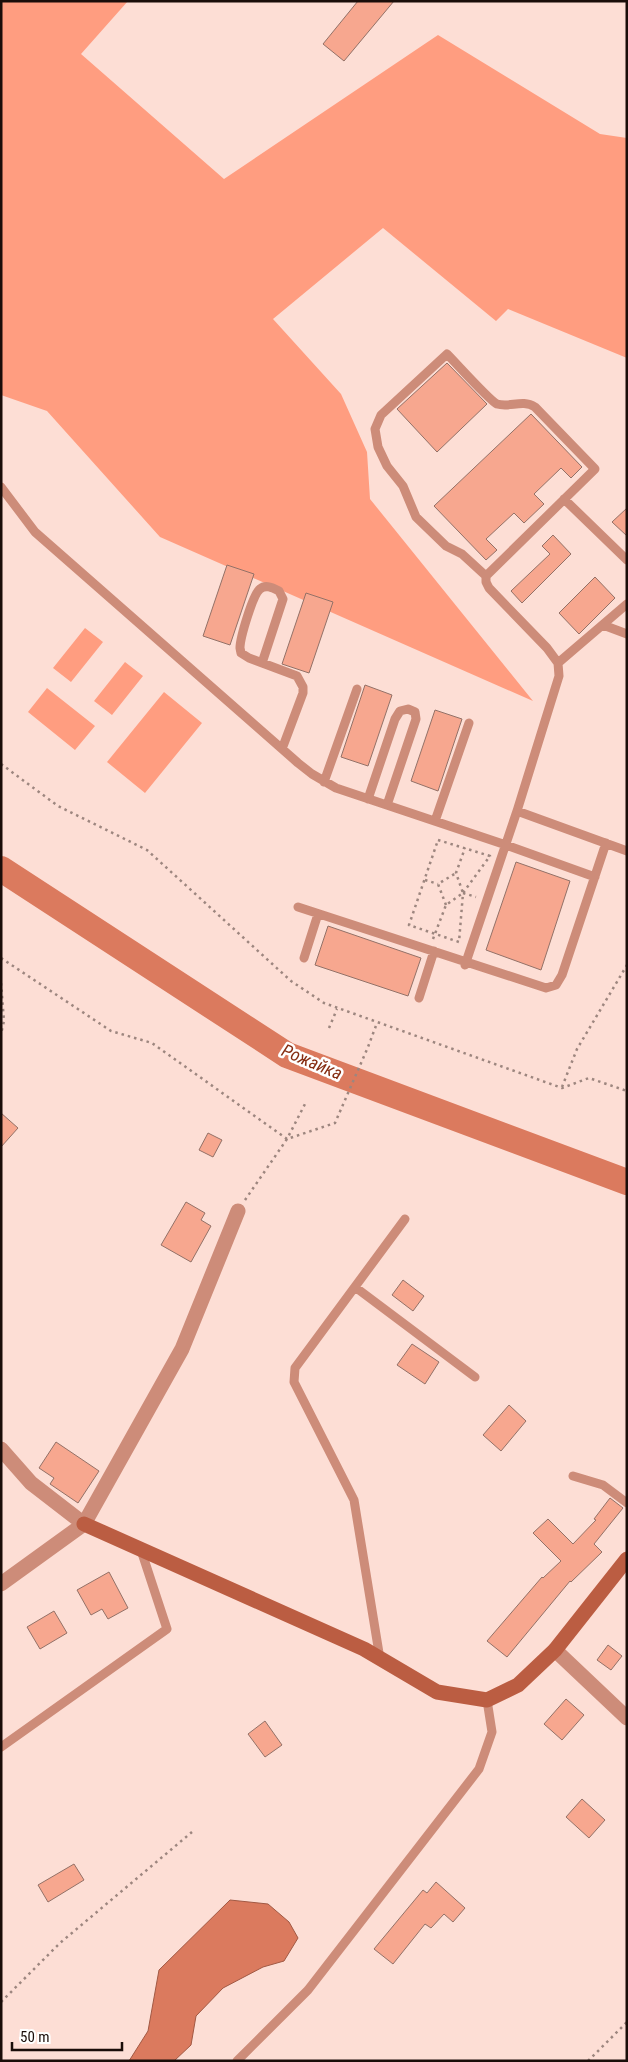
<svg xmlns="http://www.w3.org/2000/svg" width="628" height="2062" viewBox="0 0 628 2062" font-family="'Roboto Condensed',sans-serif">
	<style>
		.green { fill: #ff9d80 }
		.water { fill: #db7a5e; stroke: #a15944 }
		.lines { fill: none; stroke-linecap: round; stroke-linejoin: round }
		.river { stroke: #db7a5e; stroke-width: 26 }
		.building { fill: #f7a78f; stroke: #937167 }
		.path { stroke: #9d867f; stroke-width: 2.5; stroke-dasharray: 2.5 4; stroke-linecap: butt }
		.lane { stroke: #cd8c79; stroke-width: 9 }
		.street { stroke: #cd8c79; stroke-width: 15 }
		.secondary { stroke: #bb5d42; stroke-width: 15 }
		.labels { text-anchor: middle; stroke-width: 5; stroke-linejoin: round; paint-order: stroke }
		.water-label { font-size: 18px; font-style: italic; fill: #862e13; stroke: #fff }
	</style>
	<rect width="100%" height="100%" fill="#fdded5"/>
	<path class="green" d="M1,1H128L81,54L224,179L438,35L600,134L627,138V358L508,309L496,321L383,228L273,319L341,394L367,452L370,499L533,701L160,537L47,411L1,395Z
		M85,628L103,642L71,682L53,668Z
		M125,662L143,676L112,715L94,701Z
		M47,688L95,726L75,750L28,712Z
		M164,692L202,723L145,793L107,762Z"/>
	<path class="water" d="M230,1900L268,1904L289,1922L298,1938L284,1961L263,1967L223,1988L196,2016L191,2045L174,2061H129L148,2031L159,1970Z"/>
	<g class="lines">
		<path class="river" d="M1,869L287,1055L627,1182"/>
	</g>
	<path class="building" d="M358,1H394L344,61L323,44Z
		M447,363L487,404L437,452L397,409Z
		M531,414L582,467L571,478L561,468L534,494L544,504L524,523L514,513L486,539L497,550L486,560L434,506Z
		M627,508V536L612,522Z
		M553,535L571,554L522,603L511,591L550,554L542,546Z
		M227,565L254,574L230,645L203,636Z
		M595,577L615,598L579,634L559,613Z
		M306,593L333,602L309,673L282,664Z
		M365,685L392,695L368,766L341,757Z
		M435,710L462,719L438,791L411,781Z
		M516,862L570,881L541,970L486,950Z
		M328,926L421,958L408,996L315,965Z
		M1,1113L18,1128L1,1147Z
		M208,1133L222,1140L213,1157L199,1150Z
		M186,1202L205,1213L201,1220L211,1226L191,1262L161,1245Z
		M403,1280L424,1296L413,1311L392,1295Z
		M412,1344L439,1362L425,1384L397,1365Z
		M509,1405L526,1421L501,1451L483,1435Z
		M56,1442L99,1471L78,1503L50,1484L54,1478L39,1468Z
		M610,1498L623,1508L594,1544L602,1552L571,1582L570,1581L507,1657L487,1641L542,1577L543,1578L561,1561L533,1533L548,1519L573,1544L596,1520L594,1519Z
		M109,1572L128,1608L108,1619L102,1609L91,1615L77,1590Z
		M54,1611L67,1633L40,1649L27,1627Z
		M608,1645L622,1656L611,1670L597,1660Z
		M566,1699L584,1715L562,1740L544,1724Z
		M265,1721L282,1745L265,1757L248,1734Z
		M582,1799L605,1820L589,1838L566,1817Z
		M74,1864L84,1880L48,1902L38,1885Z
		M436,1882L465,1908L453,1922L444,1914L431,1928L425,1924L393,1964L374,1949L423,1890L427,1893Z"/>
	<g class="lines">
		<path class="path" d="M1,764L58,806L147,850L291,981L324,1003L562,1088L589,1078L627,1091
			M438,840L490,856L463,893L459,942L409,925Z
			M425,880L438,884
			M463,893L476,897
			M446,905L438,884L456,873
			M433,939L446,905L463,893L456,873L465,848
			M1,958L111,1031L152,1043L287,1139L305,1104
			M1,983L4,1021L1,1034
			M329,1028L337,1009
			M562,1087L577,1049L627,965
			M245,1200L287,1139L335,1123L368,1047L377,1023
			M1,2002L60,1943L192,1832
			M588,2061L627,2022"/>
		<path class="lane" d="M1,487L35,532L298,763L312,774L336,788L506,845L595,877
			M564,499L627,560
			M486,576L462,554L446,546L416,517L403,486L387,466L378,447L375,429L381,415L447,354C455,362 490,401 497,404C510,408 522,399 535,407L595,469L486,576V582L489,588L547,648L558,663L559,676L517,811L627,851
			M603,625L627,634
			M262,663L283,599L279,591C273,588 266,584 260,589C253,594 240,638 240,648L241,653L249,658L297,676L303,687V693L282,749
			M558,663L627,604
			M324,782L357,689
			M368,799L395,719L400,711L408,709L415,712L416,719L387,805
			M435,821L469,723
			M298,907L546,988L556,985L562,975L606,843
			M304,958L318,914
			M465,965L517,811
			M419,998L434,951
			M355,1287L475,1377
			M573,1476L603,1485L627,1503
			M380,1659L354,1500L294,1382L295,1368L405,1219
			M1,1747L167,1629L141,1550
			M237,2061L308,1990L479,1769L492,1732L487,1700"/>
		<path class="street" d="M1,1449L31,1483L84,1524
			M1,1584L84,1524L182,1349L238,1211
			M555,1650L627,1718"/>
		<path class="secondary" d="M84,1524L364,1649L437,1692L487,1700L518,1685L555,1650L627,1559"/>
	</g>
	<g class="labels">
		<g class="water-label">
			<text transform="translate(312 1062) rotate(23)" y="6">Рожайка</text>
		</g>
	</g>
	<rect width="628" height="2062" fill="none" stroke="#1a0d09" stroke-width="5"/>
	<path d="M12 2042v8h110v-8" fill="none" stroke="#1a0d09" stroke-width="2.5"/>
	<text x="20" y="2042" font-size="15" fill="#1a0d09" stroke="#ffffff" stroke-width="4" paint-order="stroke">50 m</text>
</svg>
